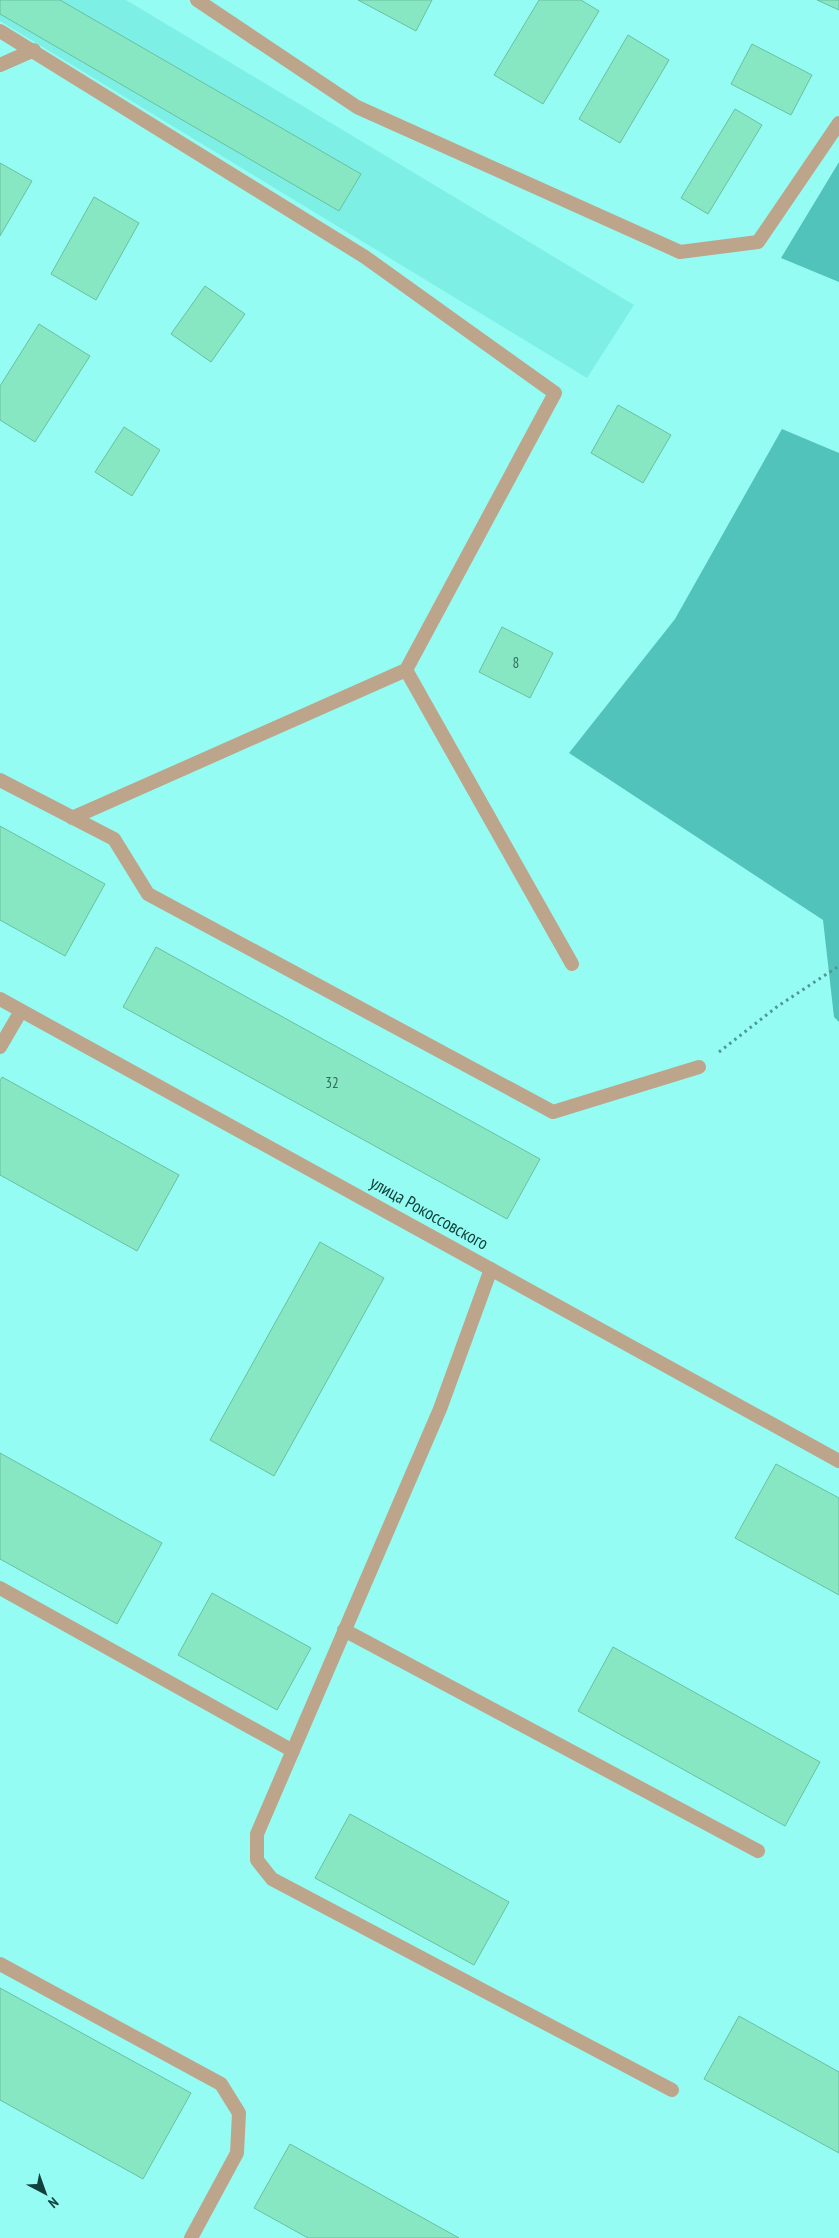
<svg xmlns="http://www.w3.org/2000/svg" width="839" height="2238" viewBox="0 0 839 2238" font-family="'PT Sans Narrow',sans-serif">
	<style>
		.built { fill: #7defe5 }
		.forest { fill: #51c3ba }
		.building { fill: #88e7c3; stroke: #68c0a0 }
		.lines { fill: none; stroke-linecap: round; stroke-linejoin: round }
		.path { stroke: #4f9891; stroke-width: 3; stroke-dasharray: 2.5 4; stroke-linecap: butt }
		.service { stroke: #bda58c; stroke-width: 14 }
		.minor { stroke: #bda58c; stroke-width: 14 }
		.labels { text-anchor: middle; stroke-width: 4.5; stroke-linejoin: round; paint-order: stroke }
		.number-label { font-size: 15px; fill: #306a5e }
		.street-label { font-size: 18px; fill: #12403c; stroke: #95fcf3 }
	</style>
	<rect width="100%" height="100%" fill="#95fcf3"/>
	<path class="built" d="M0,0H126L634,305L587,378L0,21Z"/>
	<path class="forest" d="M839,162V282L781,258Z
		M782,429L839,453V1022L834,1017L823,920L569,753L675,619Z"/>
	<path class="building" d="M0,0H60L361,174L339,211L0,14Z
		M358,0H432L416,31Z
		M539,0H581L599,11L543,104L494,75Z
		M817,0H839V10Z
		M628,35L669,60L620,143L579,119Z
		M752,44L812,75L791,115L731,84Z
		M735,109L762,125L708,214L681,198Z
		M0,163L32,181L0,236Z
		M94,197L139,223L96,300L51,274Z
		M205,286L245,314L211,362L171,334Z
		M39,324L90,356L35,442L0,420V386Z
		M618,405L671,435L643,483L591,453Z
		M124,427L160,450L132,496L95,472Z
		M502,627L553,653L530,698L479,672Z
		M0,826L105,884L65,956L0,920Z
		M156,947L540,1159L507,1219L123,1007Z
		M2,1077L179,1175L137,1251L0,1175V1081Z
		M320,1242L384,1278L274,1476L210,1440Z
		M0,1453L162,1543L117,1624L0,1559Z
		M776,1464L839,1498V1595L735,1538Z
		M212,1593L311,1648L277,1710L178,1655Z
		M613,1647L820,1762L785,1826L578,1711Z
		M350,1814L509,1902L474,1965L315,1878Z
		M0,1988L191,2093L143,2179L0,2100Z
		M739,2016L839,2072V2153L704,2079Z
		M290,2144L459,2238H308L254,2208Z"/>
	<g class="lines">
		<path class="path" d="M719,1052L778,1006L839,966"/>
		<path class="service" d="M0,31L365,257L555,393L406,670L72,818
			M0,65L34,50
			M406,670L572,964
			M0,780L114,839L148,894L553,1112L699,1067
			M0,1047L21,1011
			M491,1269L440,1409L257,1834V1860L272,1879L672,2090
			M0,1588L293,1751
			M344,1630L758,1851
			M0,1964L221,2084L239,2113L237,2153L191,2238"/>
		<path class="minor" d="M197,0L357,107L680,252L758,242L839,123
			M0,999L839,1461"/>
	</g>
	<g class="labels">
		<g class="number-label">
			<text x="516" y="668">8</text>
			<text x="332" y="1088">32</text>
		</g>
		<g class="street-label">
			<text transform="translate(429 1213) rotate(29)" y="6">улица Рокоссовского</text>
		</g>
	</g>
	<g transform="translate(45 2193) rotate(139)" stroke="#95fcf3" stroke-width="4" paint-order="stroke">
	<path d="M0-4L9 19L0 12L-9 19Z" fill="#12403c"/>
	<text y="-8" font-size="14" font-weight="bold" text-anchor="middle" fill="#12403c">N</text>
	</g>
</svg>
